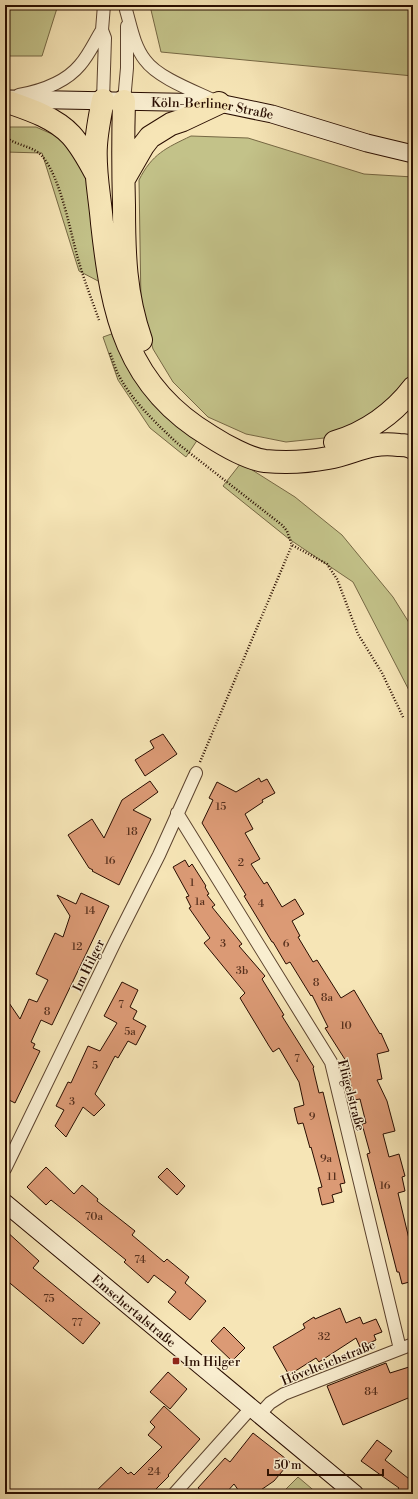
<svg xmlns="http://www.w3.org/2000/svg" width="418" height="1499" viewBox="0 0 418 1499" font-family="'Libre Bodoni',serif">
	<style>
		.green { fill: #c3c289; stroke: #766844 }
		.building { fill: #db9a75; stroke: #290d00 }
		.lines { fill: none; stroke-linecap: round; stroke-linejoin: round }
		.street-casing { stroke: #5c432e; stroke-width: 14 }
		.secondary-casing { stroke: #290d00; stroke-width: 19 }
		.highway-casing { stroke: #290d00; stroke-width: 24 }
		.path { stroke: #290d00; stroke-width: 2.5; stroke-dasharray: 1 2; stroke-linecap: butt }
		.street { stroke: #f9eed0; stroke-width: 12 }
		.secondary { stroke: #f9eed0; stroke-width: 17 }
		.highway { stroke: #f6e5b6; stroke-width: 22 }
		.poi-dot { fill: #8f2418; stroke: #f9eed0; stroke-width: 1.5 }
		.labels { text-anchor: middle; stroke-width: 3; stroke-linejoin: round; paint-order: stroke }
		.number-label { font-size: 11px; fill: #56301d }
		.street-label { font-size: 13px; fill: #290d00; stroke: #f9eed0 }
		.poi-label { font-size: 13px; fill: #290d00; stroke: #f9eed0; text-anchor: start }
	</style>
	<rect width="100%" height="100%" fill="#f6e5b6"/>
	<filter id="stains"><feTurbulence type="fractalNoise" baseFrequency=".005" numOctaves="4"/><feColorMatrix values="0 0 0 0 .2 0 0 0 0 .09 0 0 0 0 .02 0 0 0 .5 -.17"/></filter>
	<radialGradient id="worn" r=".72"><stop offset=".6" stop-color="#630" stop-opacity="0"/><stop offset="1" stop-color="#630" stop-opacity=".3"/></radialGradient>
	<path class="green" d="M5,5H58L42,56H5Z
		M152,5H413V76L161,52L151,10Z
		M5,127H36L61,138L77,156L86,177L100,282L79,271L42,153L5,152Z
		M191,136L248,138L364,174L413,177V374L394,400L360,424L324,438L286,442L246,434L208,417L173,382L153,349L141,303L139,180C152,154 166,148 191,136Z
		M117,332L200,436L186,457L150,428L118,380L103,337Z
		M241,463L295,497L342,535L393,597L413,629V698L353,582L289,539L223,486Z
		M298,1477L318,1494H277L284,1491Z"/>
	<path class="building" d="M163,734L177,754L145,776L135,760L154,748L150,741Z
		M259,778L261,782L267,779L275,793L262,800L263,802L245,814L253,829L245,833L260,859L251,864L264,884L267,882L282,907L295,899L304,914L292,921L300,936L298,937L313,962L317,960L341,998L354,990L380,1034L381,1033L389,1051L377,1054L382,1079L377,1080L387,1101L395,1131L383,1134L389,1157L399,1154L405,1176L402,1177L405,1191L398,1193L410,1243L413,1242V1281L402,1284L399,1272H397L367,1154L370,1153L362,1124L366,1123L360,1099L354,1100L346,1061L325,1028L328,1027L312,995L311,996L290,962L286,964L273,942H272L244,896L246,895L202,823L213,800L209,798L217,782L236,792Z
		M150,781L158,792L133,810L151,819L119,885L92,871L93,870L89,868L68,835L92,819L104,838L122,800Z
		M185,860L189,867L192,864L206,886L205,887L209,894L207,895L215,905L212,907L242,944L239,946L265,976L262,979L284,1015L282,1016L314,1067L313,1068L319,1093L323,1092L345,1183L340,1184L342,1192L332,1195L334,1202L322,1205L318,1188L322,1187L311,1147L310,1148L303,1123L298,1124L297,1121L294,1108L304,1105L299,1082L279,1048L273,1052L269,1046L240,998L245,993L204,943L210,938L189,908L191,907L186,897L189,896L173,867Z
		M81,893L109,906L52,1025L41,1020L31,1042L35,1044L33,1048L40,1051L15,1103L5,1098V997L20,1019L29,999L37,1002L48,980L36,974L55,933L63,937L70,916L57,895L76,904Z
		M122,982L138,990L130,1007L137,1011L133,1019L146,1026L136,1045L128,1041L118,1058L115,1056L95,1094L105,1105L94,1116L83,1107L66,1137L55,1126L64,1110L56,1106L68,1082L71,1083L88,1046L100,1051L117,1023L104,1016Z
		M46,1167L74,1194L82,1185L98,1199L97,1201L135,1231L132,1235L164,1262L167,1259L189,1277L185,1283L206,1301L190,1320L168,1302L176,1292L154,1275L148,1283L124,1262L126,1260L79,1222L51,1200L46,1205L27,1187Z
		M167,1168L185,1186L177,1195L158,1177Z
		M5,1230L39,1261L33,1268L100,1323L83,1344L5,1279Z
		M340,1308L346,1323L360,1317L363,1324L376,1319L382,1332L374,1335L376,1340L360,1347L356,1338L319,1362L316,1358L289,1375L273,1347L305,1328L303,1324L314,1317L315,1319Z
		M224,1327L245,1348L232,1361L211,1341Z
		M386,1363L390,1373L409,1367L413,1380V1396L343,1425L327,1386Z
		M168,1372L187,1389L170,1409L150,1392Z
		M164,1406L200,1439L168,1475L169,1476L151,1494H93L121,1467L128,1474L131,1472L134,1475L162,1447L148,1435L155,1427L150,1422Z
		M253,1433L290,1462L274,1481L255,1494H241L234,1484L225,1494H206L198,1488L225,1458L230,1462Z
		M377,1440L392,1451L385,1460L413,1482V1494H394L399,1488L361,1461Z"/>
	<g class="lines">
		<defs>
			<path id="street" d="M126,10C131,27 134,46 145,60C158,78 194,91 215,101
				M19,95C40,91 66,82 80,65C89,55 95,41 102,30
				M103,100L105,38L102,30L104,5
				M124,101L127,68V26
				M177,813L331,1062L400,1349
				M5,1169L115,942L159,855L196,773
				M259,1415L270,1403L284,1394L413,1344
				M174,1494L251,1408"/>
			<g id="secondary">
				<path id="s1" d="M9,99L219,103L272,114L367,143L413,154"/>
				<path id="s2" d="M5,1203L355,1494"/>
			</g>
			<path id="highway" d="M103,100C100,115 97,130 96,145C94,171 100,197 102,223C112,314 126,386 210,436C224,445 249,459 265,461C287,463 307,462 328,458C355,453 369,441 399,445C404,445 408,445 413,448
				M5,101C28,109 54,117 71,135C81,146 88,159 95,172
				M124,101C123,135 123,170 124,205C124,253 125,294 141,340
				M124,179L143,146L150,137L171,124L183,120L219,103
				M335,442C366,433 394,413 413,388"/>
		</defs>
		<use href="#street" class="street-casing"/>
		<use href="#secondary" class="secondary-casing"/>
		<use href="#highway" class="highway-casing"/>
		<path class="path" d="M5,136C15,146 32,145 42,156C61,178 70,231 78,259C84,280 92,300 99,320
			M110,353C113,360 115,368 118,374C132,401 156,423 177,443L282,525L287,531L292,545L327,564L337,579L358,634L382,673L404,719
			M200,762L292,545"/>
		<use href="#street" class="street"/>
		<use href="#secondary" class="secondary"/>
		<use href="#highway" class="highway"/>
	</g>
	<rect class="poi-dot" x="172" y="1357" width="8" height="8" rx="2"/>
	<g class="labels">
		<g class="number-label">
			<text x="221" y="810">15</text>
			<text x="132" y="835">18</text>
			<text x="110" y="864">16</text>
			<text x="241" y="866">2</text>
			<text x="192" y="886">1</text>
			<text x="200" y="905">1a</text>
			<text x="261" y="907">4</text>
			<text x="90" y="914">14</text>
			<text x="223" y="947">3</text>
			<text x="286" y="947">6</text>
			<text x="77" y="950">12</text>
			<text x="242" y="974">3b</text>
			<text x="316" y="986">8</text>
			<text x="327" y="1001">8a</text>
			<text x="121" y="1008">7</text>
			<text x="47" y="1015">8</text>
			<text x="346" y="1029">10</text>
			<text x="130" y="1035">5a</text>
			<text x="297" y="1062">7</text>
			<text x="95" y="1069">5</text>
			<text x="72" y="1105">3</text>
			<text x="312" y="1120">9</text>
			<text x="326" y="1162">9a</text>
			<text x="332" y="1180">11</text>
			<text x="385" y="1189">16</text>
			<text x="94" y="1220">70a</text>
			<text x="140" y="1263">74</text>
			<text x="49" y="1302">75</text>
			<text x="77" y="1326">77</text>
			<text x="324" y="1340">32</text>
			<text x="371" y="1395">84</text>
			<text x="154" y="1475">24</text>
		</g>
		<g class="street-label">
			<text dy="5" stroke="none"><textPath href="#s1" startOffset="204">Köln-Berliner Straße</textPath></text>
			<text transform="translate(88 965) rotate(-64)" y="5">Im Hilger</text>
			<text transform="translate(352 1095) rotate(75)" y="5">Flügelstraße</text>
			<text dy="5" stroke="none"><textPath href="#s2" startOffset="168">Emschertalstraße</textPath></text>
			<text transform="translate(328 1362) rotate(-22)" y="5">Hövelteichstraße</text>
		</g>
		<g class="poi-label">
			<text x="184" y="1366">Im Hilger</text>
		</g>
	</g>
	<rect width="418" height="1499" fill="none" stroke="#f6e5b6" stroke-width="20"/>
	<rect x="6" y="6" width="406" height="1487" fill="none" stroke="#290d00" stroke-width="2"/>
	<rect x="10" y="10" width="398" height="1479" fill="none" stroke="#290d00"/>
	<path d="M268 1469v6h115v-6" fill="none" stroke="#290d00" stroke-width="2"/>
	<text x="274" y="1469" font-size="12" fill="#290d00" stroke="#f9eed0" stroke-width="3" paint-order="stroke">50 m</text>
	<rect width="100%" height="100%" filter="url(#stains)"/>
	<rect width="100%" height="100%" fill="url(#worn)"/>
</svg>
